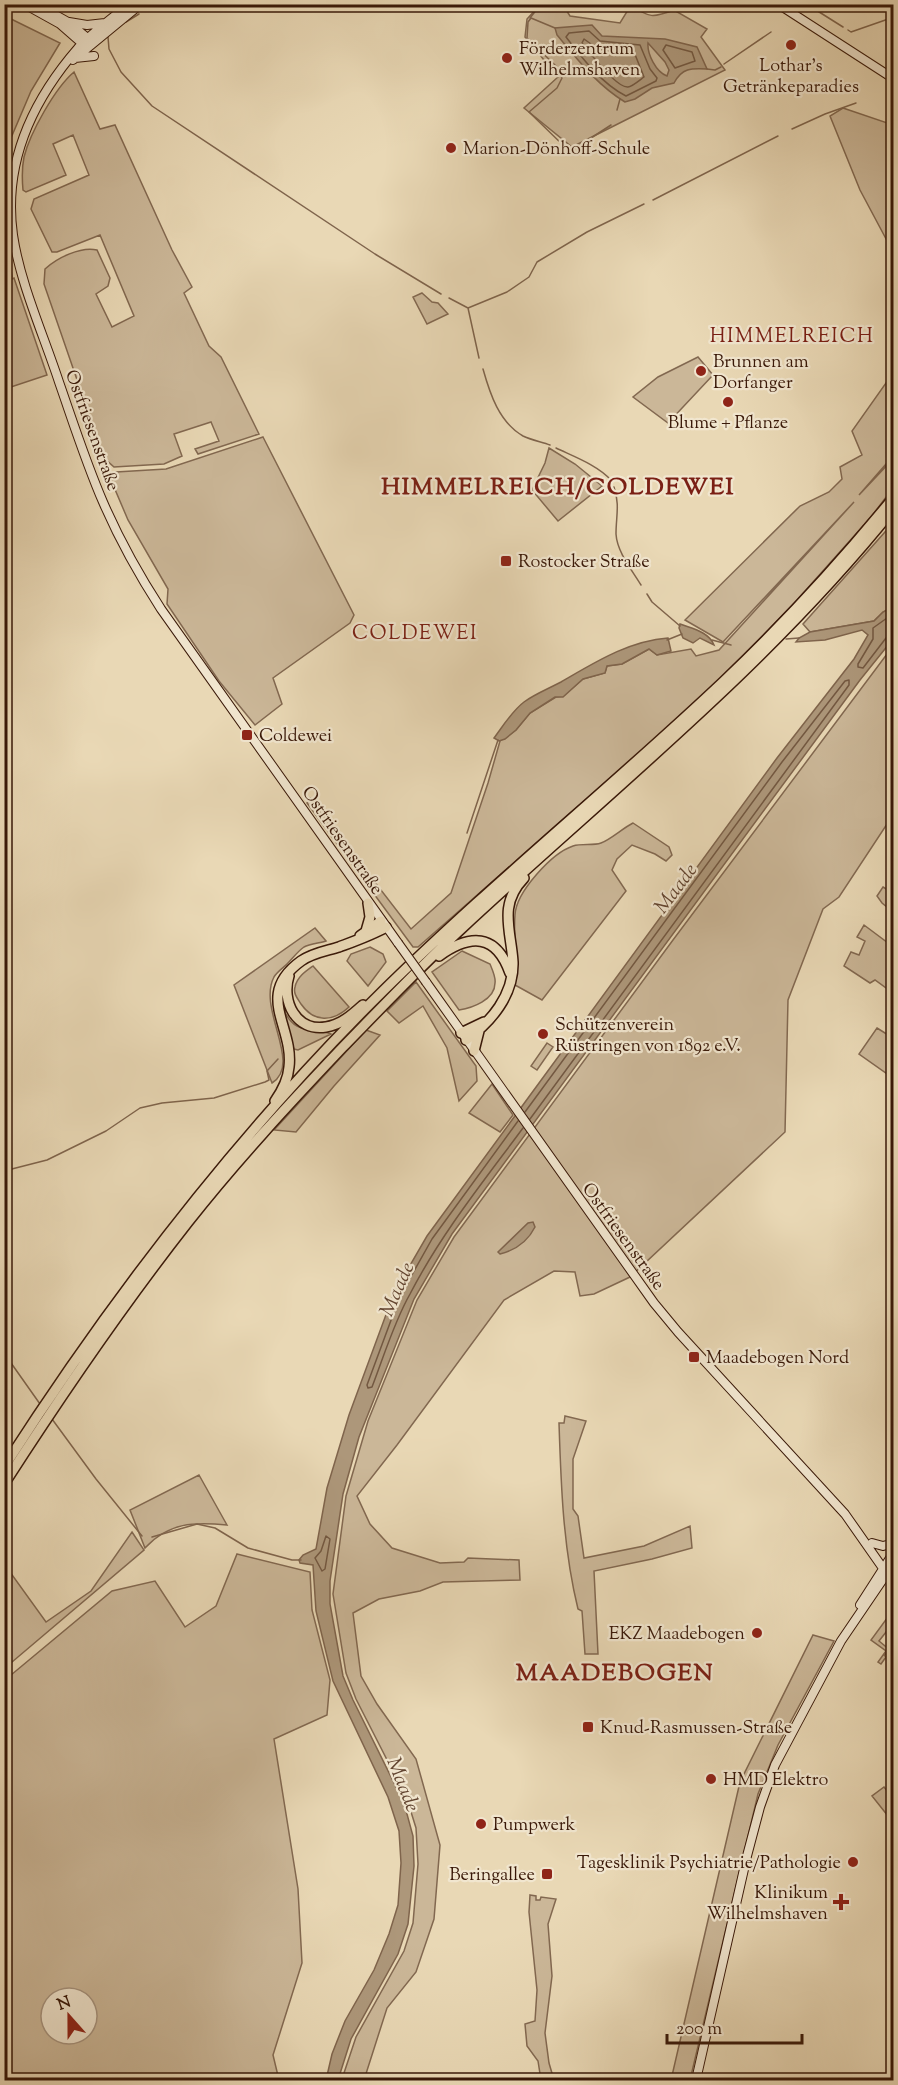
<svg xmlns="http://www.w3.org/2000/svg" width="898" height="2085" viewBox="0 0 898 2085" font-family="'Sorts Mill Goudy',serif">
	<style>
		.green { fill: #cbb798; stroke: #826850; stroke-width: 1.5; fill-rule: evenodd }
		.water { fill: #ad977a; stroke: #7f644c; stroke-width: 1.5; fill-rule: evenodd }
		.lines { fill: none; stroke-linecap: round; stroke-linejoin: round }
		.shore { stroke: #735841; stroke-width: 1.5 }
		.stream { stroke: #7f644c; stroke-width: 1.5 }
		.secondary-casing { stroke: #391808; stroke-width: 10 }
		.highway-casing { stroke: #391808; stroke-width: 12 }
		.secondary { stroke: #f1e6cf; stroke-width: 8 }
		.highway { stroke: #e9d8b5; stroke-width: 9 }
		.secondary-bridge-casing { stroke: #391808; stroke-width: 10; stroke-linecap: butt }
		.secondary-bridge { stroke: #f1e6cf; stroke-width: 8 }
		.poi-dot { fill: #8f2418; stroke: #f1e6cf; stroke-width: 2 }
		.labels { text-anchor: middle; stroke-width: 4.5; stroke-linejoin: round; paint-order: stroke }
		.poi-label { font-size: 18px; fill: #391808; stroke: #f1e6cf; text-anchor: start }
		.street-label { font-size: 18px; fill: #391808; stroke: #f1e6cf }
		.neighbourhood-label { font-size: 20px; letter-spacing: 1.5px; fill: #7a1f14; stroke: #f1e6cf }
		.water-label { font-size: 20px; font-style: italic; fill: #624430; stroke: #f1e6cf }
		.district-label { font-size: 24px; font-weight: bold; letter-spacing: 1.5px; fill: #7a1f14; stroke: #f1e6cf }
	</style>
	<rect width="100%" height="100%" fill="#e9d8b5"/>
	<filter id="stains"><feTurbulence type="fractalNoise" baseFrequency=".00333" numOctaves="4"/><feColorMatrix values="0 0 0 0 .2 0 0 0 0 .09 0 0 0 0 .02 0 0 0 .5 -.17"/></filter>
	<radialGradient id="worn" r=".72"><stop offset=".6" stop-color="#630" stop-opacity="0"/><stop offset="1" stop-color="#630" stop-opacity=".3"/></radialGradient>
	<path class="green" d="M536,5H563L570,16L620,23L631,5C649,18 653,18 674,10L707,29L701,37L725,70L572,147L524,108L558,77L525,37L527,19L537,8Z
		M5,16L60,43L31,91L8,145L5,147Z
		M74,72L100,129L115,125L172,250L192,287L184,293L209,346L221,357L259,434L198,454L195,449L219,441L211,422L174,434L182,456L164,464L114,467L104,458L44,284L45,269C57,258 81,246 97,250L110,278L108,286L96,294L112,327L134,316L100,235L57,252H52L31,209L34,199L89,175L73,135L53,144L66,175L26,192L23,190C22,179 22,167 24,157C30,133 55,88 74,72Z
		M843,108L890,124L893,121V252L860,190L830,116Z
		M4,217L12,277L5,279H4Z
		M14,278L47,375L5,389V282Z
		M422,293L432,302L438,303L448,314L427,324L413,297Z
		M698,357L713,375L668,423L633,397L658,377Z
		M893,373V456L859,495L893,459V488L871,517L797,600L714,687L418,947H413L307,803L310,798L411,929L451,893L488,783L500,741L516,730L530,713L556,697L563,696L583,679L605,673L607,666L622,664L649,649L657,655L691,649L696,656L719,650L854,502L723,642L685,620L800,506L829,492L842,479L840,467L862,455L852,431Z
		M263,437L354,615L350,623L273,678L282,704L255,725L219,681L167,604L168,589L128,520L111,480L116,472L166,469Z
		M549,448L575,464L602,486L558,521L532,490L545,463Z
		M893,523V607L883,612L874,621L810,632L803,624Z
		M893,646V815L839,897L823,909L788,1000L785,1132L630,1277L594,1294L580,1296L575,1272L554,1271L504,1300L397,1445L357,1496L370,1524L392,1548L440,1563L464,1562L468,1558L519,1560L520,1580L443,1582L420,1591L379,1599L353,1613L361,1676L377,1704L416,1759L440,1845L434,1919L416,1972L387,2008L364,2080H343L344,2073L356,2037L404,1951L413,1923L418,1864L416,1828L407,1799L356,1699L346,1673L333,1594L346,1496L368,1421L417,1300L454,1237L673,940Z
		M633,823L669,847L672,855L666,861L655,854L632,845L617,859L612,870L626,891L542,1000L515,985C518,961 513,938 515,915C516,892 552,853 573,846C582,843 593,846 601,843C610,840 623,828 633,823Z
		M883,887L891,892L893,890V912L882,903L877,896Z
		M864,925L888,943L893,952V993L875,980L870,983L844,966L851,952L859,955L865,941L857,937Z
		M315,928L326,941C320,943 310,944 304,947C298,951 292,959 287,964C283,968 277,972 274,977C257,1009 303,1064 272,1083L234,985Z
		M370,947L383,954L386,962L368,986L347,961L351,954Z
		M462,951L490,964C492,969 496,977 495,983C495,1000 472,1008 459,1010L432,972Z
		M313,966L349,1007C333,1022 314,1023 301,1004C298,999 293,994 295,987C297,977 306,971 313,966Z
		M416,982L476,1066L477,1081L459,1101L447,1048L423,1006L399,1023L387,1011Z
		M284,1010C295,1036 312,1026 331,1034L298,1050L294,1049L281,1011Z
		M877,1028L893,1038V1078L859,1054Z
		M366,1030L380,1035L334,1086L296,1132L274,1130Z
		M547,1043L553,1047L537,1070L531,1066Z
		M492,1084L513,1115L500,1132L469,1113Z
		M565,1416L586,1421L573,1459V1509L578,1516L584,1558L644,1546L690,1526L692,1548L652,1559L594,1571L598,1654H585L582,1611L578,1609C563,1548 561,1485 559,1423H564Z
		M199,1475L227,1525C194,1522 169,1522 145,1548L130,1510Z
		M132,1532L144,1550L5,1668V1565L46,1622L91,1591Z
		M237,1554L310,1572L312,1610L330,1680L327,1715L274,1739L298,1889L302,1963L273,2055L279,2080H5V1680L112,1591L155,1581L185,1627L216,1606ZM51,1998H87V2034H51Z
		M893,1610V1629L890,1627L879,1641L891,1651L884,1655L886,1657L881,1664L878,1662L886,1651L871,1640Z
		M813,1635L834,1641L778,1745L758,1794L690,2080H671L740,1782Z
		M884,1787L893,1798V1816L892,1814L888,1816L872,1796Z
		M530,1895L536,1896V1900H540L541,1897L556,1899L548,1924L552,1976L545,2033L549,2063L554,2080H541L538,2061L527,2046L525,2024L535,2021L537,1990L529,1912Z"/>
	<path class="water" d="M592,25L602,36L665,39L697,47L707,69C691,68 682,68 674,83L652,88L635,99L625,102C597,85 578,60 557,35L555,28ZM648,43L665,62L669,70L667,76C656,72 647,54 648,43Z
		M893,607V639L860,680L452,1234L414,1299L359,1437L343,1494L330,1581V1604L343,1676L353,1700L404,1803L413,1836L414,1866L408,1924L398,1954L351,2039L338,2080H326L332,2054L345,2021L374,1970L389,1934L398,1905L401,1863L399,1831L388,1797L333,1681L316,1611L313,1565L300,1563L299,1560L303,1555L316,1549L327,1488L349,1415L394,1293L427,1236L777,758L854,659L868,635L862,630L825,640L796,642L799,638L810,632L874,621L883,612Z
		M680,624C693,629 709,632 714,645L700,638L693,643L683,638L679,628Z
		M668,638L671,651L657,655L649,649L622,664L607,666L605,673L583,679L563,697H555L530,713L516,730L505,739L499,741L494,738C503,726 512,711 524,702C535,694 548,689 561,682C594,663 628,641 668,638Z
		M533,1222L535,1227C528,1241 516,1250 500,1254L498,1252L528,1223Z"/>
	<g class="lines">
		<path class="shore" d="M589,31L600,41L640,45L650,69L657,78L656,81L626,96C602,84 582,58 566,37L569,33Z
			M584,39L598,49L634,52L644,77C641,79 632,87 628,87C616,88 589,52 582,43Z
			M666,45L692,52L695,61L675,68L663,50Z
			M894,613L873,628V639L858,664V667L863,668L886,638L894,636
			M525,1112L782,762L845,681L849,680V685L530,1119
			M518,1121L432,1239L400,1296L367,1385L368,1388L372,1387C384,1356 394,1322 410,1294C441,1234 483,1182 523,1128
			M326,1536L330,1539L325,1569L322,1571L315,1558L321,1551Z"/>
		<path class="stream" d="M816,10L843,27
			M530,18L541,4
			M126,22L139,14
			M555,28L531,18L528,22L527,38L557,67L562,78L557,88L529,112L567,149H574L611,125
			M848,30L851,32L894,17
			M108,37L109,49L121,72L152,106L375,254L441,294
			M724,64L771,32
			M707,69L715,70L721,67
			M617,110L620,99
			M792,129L825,114L856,103
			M653,200L778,136
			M449,298L468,308L479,358
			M468,308L507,292L529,277L537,262L587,232L644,204
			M483,369C490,394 499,422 523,436C531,440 542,442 550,445
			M556,448C575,457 597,465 611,480
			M614,487C620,504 616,517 616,534C617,552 632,570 641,585
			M647,594L652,602L680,626
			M786,639L799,638
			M667,640L682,634
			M712,640L731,645
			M467,833L498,740
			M4,1171L47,1160L106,1131L140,1108L162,1103L214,1098L265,1082L269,1080L267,1071L278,1059
			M4,1353L40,1404
			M52,1419L96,1479L142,1536
			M152,1537L197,1524L215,1528L248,1548L292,1560H301"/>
		<defs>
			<path id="secondary" d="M24,4L60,24L84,45
				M36,4L68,22L90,40
				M130,4C112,18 93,32 78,48C32,101 3,164 13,235C20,283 44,336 59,382C73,422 86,463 103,502C119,539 139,575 161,609L398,943
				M778,4L894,79
				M69,22L87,25L105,23
				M75,58L94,56
				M73,60L141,4
				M426,982L654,1303L678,1332L845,1514L894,1584
				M872,1543L883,1546L894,1543
				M860,1605L894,1552
				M696,2080L747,1856L760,1807L775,1765L841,1641L894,1563"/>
			<path id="highway" d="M366,931L370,917L368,903
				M360,936L381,921
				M439,956C470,934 496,933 510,973
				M289,976C281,1001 296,1032 326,1027C341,1025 353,1014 363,1005
				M461,1033L484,1022
				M466,1040C491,1022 514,995 513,962C511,930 498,905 524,878
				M474,1051L479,1031
				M275,1101C282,1091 288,1080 289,1067C294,1026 254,995 301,961C312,953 326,951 339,947C355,941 372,935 386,927
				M4,1467C114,1296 239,1133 384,990C493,883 612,787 723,682C784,624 841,562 894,497
				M4,1484C62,1394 122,1306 188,1222C236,1161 289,1104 342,1048C381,1008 419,968 460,930C608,792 766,668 894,508"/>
		</defs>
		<use href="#secondary" class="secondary-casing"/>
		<use href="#highway" class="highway-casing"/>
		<use href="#secondary" class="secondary"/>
		<use href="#highway" class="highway"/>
		<defs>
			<path id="secondary-bridge" d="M398,943L426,982"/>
		</defs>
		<use href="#secondary-bridge" class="secondary-bridge-casing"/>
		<use href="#secondary-bridge" class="secondary-bridge"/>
	</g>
	<g class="poi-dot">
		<circle cx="791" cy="45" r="6"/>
		<circle cx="507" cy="58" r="6"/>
		<circle cx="451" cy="148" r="6"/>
		<circle cx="701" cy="371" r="6"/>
		<circle cx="728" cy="402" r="6"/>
		<rect x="500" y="555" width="12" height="12" rx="3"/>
		<rect x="241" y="729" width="12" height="12" rx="3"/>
		<circle cx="543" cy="1034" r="6"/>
		<rect x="688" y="1351" width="12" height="12" rx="3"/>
		<circle cx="757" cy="1633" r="6"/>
		<rect x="582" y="1721" width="12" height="12" rx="3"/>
		<circle cx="711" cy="1779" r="6"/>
		<circle cx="481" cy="1824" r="6"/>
		<circle cx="853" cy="1862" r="6"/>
		<rect x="541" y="1868" width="12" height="12" rx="3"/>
		<path d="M838 1893h6v6h6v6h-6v6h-6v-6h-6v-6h6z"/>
	</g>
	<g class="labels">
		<g class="poi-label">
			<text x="519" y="54">Förderzentrum<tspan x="519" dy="21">Wilhelmshaven</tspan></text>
			<text x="791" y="71" text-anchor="middle">Lothar's<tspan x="791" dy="21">Getränkeparadies</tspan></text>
			<text x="463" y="154">Marion-Dönhoff-Schule</text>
			<text x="713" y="367">Brunnen am<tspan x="713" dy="21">Dorfanger</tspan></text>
			<text x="728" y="428" text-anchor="middle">Blume + Pflanze</text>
			<text x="518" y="567">Rostocker Straße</text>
			<text x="259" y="741">Coldewei</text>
			<text x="555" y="1030">Schützenverein<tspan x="555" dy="21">Rüstringen von 1892 e.V.</tspan></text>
			<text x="706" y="1363">Maadebogen Nord</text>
			<text x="745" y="1639" text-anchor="end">EKZ Maadebogen</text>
			<text x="600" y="1733">Knud-Rasmussen-Straße</text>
			<text x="723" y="1785">HMD Elektro</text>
			<text x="493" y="1830">Pumpwerk</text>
			<text x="841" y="1868" text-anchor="end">Tagesklinik Psychiatrie/Pathologie</text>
			<text x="535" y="1880" text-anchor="end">Beringallee</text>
			<text x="828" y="1898" text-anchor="end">Klinikum<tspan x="828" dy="21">Wilhelmshaven</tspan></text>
		</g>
		<g class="street-label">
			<text transform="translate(93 430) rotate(70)" y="6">Ostfriesenstraße</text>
			<text transform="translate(343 840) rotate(55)" y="6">Ostfriesenstraße</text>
			<text transform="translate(624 1236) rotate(54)" y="6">Ostfriesenstraße</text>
		</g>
		<g class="neighbourhood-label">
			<text x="792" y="342">HIMMELREICH</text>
			<text x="415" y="639">COLDEWEI</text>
		</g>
		<g class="water-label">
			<text transform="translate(675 888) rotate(-53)" y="7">Maade</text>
			<text transform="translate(396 1289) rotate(-66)" y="7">Maade</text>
			<text transform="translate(404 1784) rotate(68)" y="7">Maade</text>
		</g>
		<g class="district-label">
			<text x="558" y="494">HIMMELREICH/COLDEWEI</text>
			<text x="615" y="1680">MAADEBOGEN</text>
		</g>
	</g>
	<rect width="898" height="2085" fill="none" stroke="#e9d8b5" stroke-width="24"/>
	<rect x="6" y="6" width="886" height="2073" fill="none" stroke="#391808" stroke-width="3"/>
	<rect x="12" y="12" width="874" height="2061" fill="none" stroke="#391808" stroke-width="1.5"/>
	<g transform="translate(69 2016) rotate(339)"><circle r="28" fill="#f1e6cf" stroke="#a7947f" stroke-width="1.5"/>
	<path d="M0-4.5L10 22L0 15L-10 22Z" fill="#8f2418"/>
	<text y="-9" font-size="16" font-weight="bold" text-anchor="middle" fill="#391808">N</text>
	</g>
	<path d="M667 2034v9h135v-9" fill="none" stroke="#391808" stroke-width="3"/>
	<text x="676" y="2034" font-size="18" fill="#391808" stroke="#f1e6cf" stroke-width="4.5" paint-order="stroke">200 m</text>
	<rect width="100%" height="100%" filter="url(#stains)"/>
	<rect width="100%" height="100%" fill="url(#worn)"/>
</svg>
